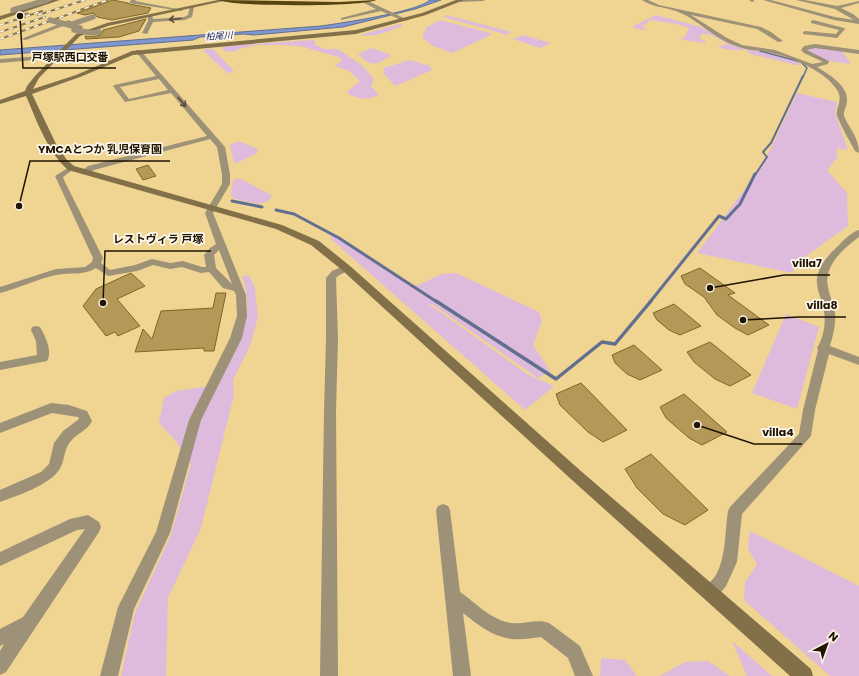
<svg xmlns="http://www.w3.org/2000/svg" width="859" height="676" viewBox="0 0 859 676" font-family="Poppins,'Noto Sans JP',sans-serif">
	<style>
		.green { fill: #debbdd }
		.water { fill: #7f96cf; stroke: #626f91 }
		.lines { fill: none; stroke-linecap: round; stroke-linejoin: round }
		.stream-far3 { stroke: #626f91; stroke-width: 1.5 }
		.stream-far2 { stroke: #626f91; stroke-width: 2 }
		.stream-far1 { stroke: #626f91; stroke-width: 3 }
		.stream { stroke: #626f91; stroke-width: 3.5 }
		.building { fill: #b39858; stroke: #7f6624 }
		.street { fill: #9d9177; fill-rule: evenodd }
		.secondary { fill: #817048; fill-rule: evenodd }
		.highway { fill: #574411; fill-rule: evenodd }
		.rail-casing { stroke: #8c794d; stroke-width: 2 }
		.rail { stroke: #fdf7eb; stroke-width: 1.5; stroke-dasharray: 4.5; stroke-linecap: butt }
		.street-bridge { stroke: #9d9177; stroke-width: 5.5 }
		.oneway { stroke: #574c36 }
		.labels { text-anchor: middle; stroke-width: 3.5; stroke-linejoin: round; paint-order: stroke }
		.far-water-label { font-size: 9px; font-style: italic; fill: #182b6e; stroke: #fdf7eb }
		.leader { fill: none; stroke: #1e1400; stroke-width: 1.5 }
		.callout-dot { fill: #1e1400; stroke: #fdf7eb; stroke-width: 1.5 }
		.callout-label { font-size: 11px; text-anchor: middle; font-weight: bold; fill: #1e1400; stroke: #fdf7eb; stroke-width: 3.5; stroke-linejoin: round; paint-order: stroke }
	</style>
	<rect width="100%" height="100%" fill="#f0d492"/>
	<path class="green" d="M446,15L512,32L505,35L501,33L443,17Z
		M656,15L701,27L734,46L773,54L796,61L801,65H796L750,54L747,50C737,49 726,52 718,46L728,45C722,39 711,33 702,34L699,39L706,41L705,43L683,40L681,38L685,37L689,28L677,24L651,20L642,26L646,29L643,30L634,28L633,26Z
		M440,20L490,33L491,35L452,53L433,46L423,38V34L427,27Z
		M400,24H402V26C388,32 376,37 360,35Z
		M523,35L551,43L540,48L513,39Z
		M312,40L316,42L314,44L324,49H338L363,66L374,79L371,86L379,95C365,101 362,99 348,94L347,92L360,81L349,71L335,66L342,60L338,57L300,46L280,45H257L242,48L233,52L223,51V47L225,46Z
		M811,47L842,51L851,64L828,61L807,50Z
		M371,48L390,54V56C375,66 371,67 358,54Z
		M206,49H213L233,70V72L227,73L203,50Z
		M410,60L430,66L432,70L398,85H394L383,72L384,68Z
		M797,93L837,102L835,113L848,150L837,148V158L827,170L847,193L848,226L799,261L792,273L697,253L763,165Z
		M236,142H241L258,149L257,153L239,162L234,163L230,145Z
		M236,179H241L271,195V198C263,208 245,201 234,199L231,195L233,181Z
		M330,233H334L406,281L409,286L418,285L442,274L456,273L539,312L542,321L533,345L550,371L538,378L432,304H429L527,374L554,386L525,410L331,239Z
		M249,275L255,288L258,317L250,346L233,380L234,395L201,528L168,598L166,676H121L135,613L171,535L191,464L175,440L159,423L164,398L176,391L216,385C237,353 257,315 242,277Z
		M786,314L819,327L797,409L752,393Z
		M750,531L859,586V676H830L744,600L745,582L757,565L748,548Z
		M732,641L772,676H747Z
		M601,658L625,660L637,676H600Z
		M708,661L730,676H660L685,662Z"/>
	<path class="water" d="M430,0H441L415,9L343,27L254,35L244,34L200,37L193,40L0,55V50L321,26C342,23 417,12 430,0Z"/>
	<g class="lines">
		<path class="stream-far3" d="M760,51L801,62L807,68L803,77"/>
		<path class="stream-far2" d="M755,175L767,157L763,152L771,143L803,76"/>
		<path class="stream-far1" d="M232,201L262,207
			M276,210L294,214L339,238L437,302
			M650,302L719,216L726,219L740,204L755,174"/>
		<path class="stream" d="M436,301L556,379L602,342L615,344L651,301"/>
	</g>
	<path class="building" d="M113,0L128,3L129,4L151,8L148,13L112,20L97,17L94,13L85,15L77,13Z
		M146,19L139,31L119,37L86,39L85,36L93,37L101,35L103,30Z
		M148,165L156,176L143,180L136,169Z
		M700,268L735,293L728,295L769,325L748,335L735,328L717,315L704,297L685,284L681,276Z
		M131,273L145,286L117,299L140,326L118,336L115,332L106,336L83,306L96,289Z
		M216,293H226L214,351H204V348L135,352L143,329L152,339L161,311L213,308Z
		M674,304L701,326L680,335L669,330L657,320L653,313Z
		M710,342L751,375L730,386L715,379L694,362L687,352Z
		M634,345L662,370L640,380L627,374L615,363L612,355Z
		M581,383L627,430L603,442L588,432L560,405L556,394Z
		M684,394L727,432L702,445L689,438L666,418L660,407Z
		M651,454L708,510L685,525L663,514L637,488L625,469Z"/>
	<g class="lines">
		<path class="street" d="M131,0H136L135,1L183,10L181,11L129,3Z
			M458,0H485L483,1L460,2Z
			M642,0H648L659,5L761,27L771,32L783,41L778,42L757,29L691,15L727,38L742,45L775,50L812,64L823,62L804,53L801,50L804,46L815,44L859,50V54L815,48L807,50L829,61L828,64L817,67C828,74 848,85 847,101C847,106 843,111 844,116C850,130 859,137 859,153L855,151C849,140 842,128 837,116C835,107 844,101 837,90C827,72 791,57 772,53C760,50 748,51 736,46C714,39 698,19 676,11C664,7 652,7 642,0Z
			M749,0H754V1L752,2Z
			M763,0H771L835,17L854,20L835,9L796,0H805L837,6L859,1V3L841,8L853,14L859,19V24L834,20Z
			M364,1H368L408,20L403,21L381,11L341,20V18L376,9L364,3Z
			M190,6L194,7L192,17L185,20L153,22L147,34L142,33L148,21V15H152L153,19L184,17L188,15Z
			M27,12L30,14L29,15L23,17L20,15Z
			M69,20L72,22L71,23L26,40L21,39Z
			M813,20L844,28L845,29L837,38L803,34V32L805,31L836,34L839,30L811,23V21Z
			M136,50H140L225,147L230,174V184L213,213L246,295L247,316L242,338L201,420L170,533L134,609L118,676H100L118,607L156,532L189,420L230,338L237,316L236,295L234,291L223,288L209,272L201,273L182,267L170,269L153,265L137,271L108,276L96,268C84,276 70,272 56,275C37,279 19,288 0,293V287L56,269L85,267L92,262L93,258L55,176L71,166L75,168L63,177L64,180L103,258L101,263L110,270L135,265L152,259L170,263L183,261L202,267H206L204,255L210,248L216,244L205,213L222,184V174L217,147L210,139L94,170L84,174L80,172L88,166L207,136L171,93L125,102L113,86L114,85L156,76L136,52ZM159,79L168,90L129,99L120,87ZM219,250L232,284L216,268L214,255Z
			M55,55L58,57L57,58L0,63V59Z
			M859,230V237C844,248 823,266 828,287C829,296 834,304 835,313C836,325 833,335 830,346L859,357V365L829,354L815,410L811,436L742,514L737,562L726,586L717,597L711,600L705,597L703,592C706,585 712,581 716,575C726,557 725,531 728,511L730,507L799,434L803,410L818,350L817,348C825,335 827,317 822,303C820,295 816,287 817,278C819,266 828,255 837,247C843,241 851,232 859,230Z
			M346,265L349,266L351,268C347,273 340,273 336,278L338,339L336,411L338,676H320L324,411L326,339V278L332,271Z
			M36,326L40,327C45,336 53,351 47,361L0,370V362L37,355L36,341L31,330L32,327Z
			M51,403L69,405L87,411L92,421C88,430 76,434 70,442C63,451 65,462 59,470C49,485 17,496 0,502V490L41,472L49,464L54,443L63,431L79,419L78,417L52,413L0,433V423Z
			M443,504L448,506L450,510L460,592C476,603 491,620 511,623C524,625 537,618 549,623L580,646L593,676H575L568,658L541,637C532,638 521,640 512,639C493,637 478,625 463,613L471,676H453L436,510L438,506Z
			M88,515L99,522L101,527L99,532L6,672L0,675V651L4,644L0,646V629L23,617L85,529L77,530L0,566V552L70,519Z"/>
		<path class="secondary" d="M52,0H60L0,20V16Z
			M218,0H228L108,26L80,36L39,78L33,89L76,75L132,51L356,30L422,13L456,0H464L426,15L356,34L133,55L80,77L32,94L57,146L67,160L74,166L282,225L319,241L350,266L582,472L811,669L813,676H790L572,480L342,270L311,245L276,229L68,170C47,151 37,121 26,96L0,104V100L25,91L27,86L35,76L76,34L107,23Z"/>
		<path class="highway" d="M219,0L339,2L376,0C364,7 231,7 219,0Z"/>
		<defs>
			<path id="rail" d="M38,15L85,0
				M0,25L42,11
				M0,32L45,17
				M0,39L108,0"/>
		</defs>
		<use href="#rail" class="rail-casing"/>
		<use href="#rail" class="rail"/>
		<path class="street-bridge" d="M13,10L47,0
			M50,20L80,28L74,30L93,33L99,32
			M69,25L93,17"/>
	</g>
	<defs><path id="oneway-shaft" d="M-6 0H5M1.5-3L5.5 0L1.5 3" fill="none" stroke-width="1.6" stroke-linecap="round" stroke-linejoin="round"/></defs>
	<g class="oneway">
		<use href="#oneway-shaft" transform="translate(175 19) rotate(175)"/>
		<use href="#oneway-shaft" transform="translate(182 102) rotate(49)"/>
	</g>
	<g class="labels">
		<g class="far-water-label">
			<text transform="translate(219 36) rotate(-4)" y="3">柏尾川</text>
		</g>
	</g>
	<path class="leader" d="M20 16L23 68H116M19 206L30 161H170M103 303L105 251H211M710 288L784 275H830M743 320L799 317H846M697 425L754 444H802"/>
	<g class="callout-dot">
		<circle cx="20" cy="16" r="4"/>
		<circle cx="19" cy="206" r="4"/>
		<circle cx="103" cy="303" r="4"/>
		<circle cx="710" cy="288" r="4"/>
		<circle cx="743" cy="320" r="4"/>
		<circle cx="697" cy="425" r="4"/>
	</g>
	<g class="callout-label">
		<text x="70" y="61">戸塚駅西口交番</text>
		<text x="100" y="153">YMCAとつか 乳児保育園</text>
		<text x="158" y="243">レストヴィラ 戸塚</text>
		<text x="807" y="267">villa7</text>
		<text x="822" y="309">villa8</text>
		<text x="778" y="436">villa4</text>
	</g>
	<g transform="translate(827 644) rotate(41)" stroke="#fdf7eb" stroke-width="3" paint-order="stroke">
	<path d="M0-3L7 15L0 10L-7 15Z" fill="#1e1400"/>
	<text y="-6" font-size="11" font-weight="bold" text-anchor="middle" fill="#1e1400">N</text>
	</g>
</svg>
